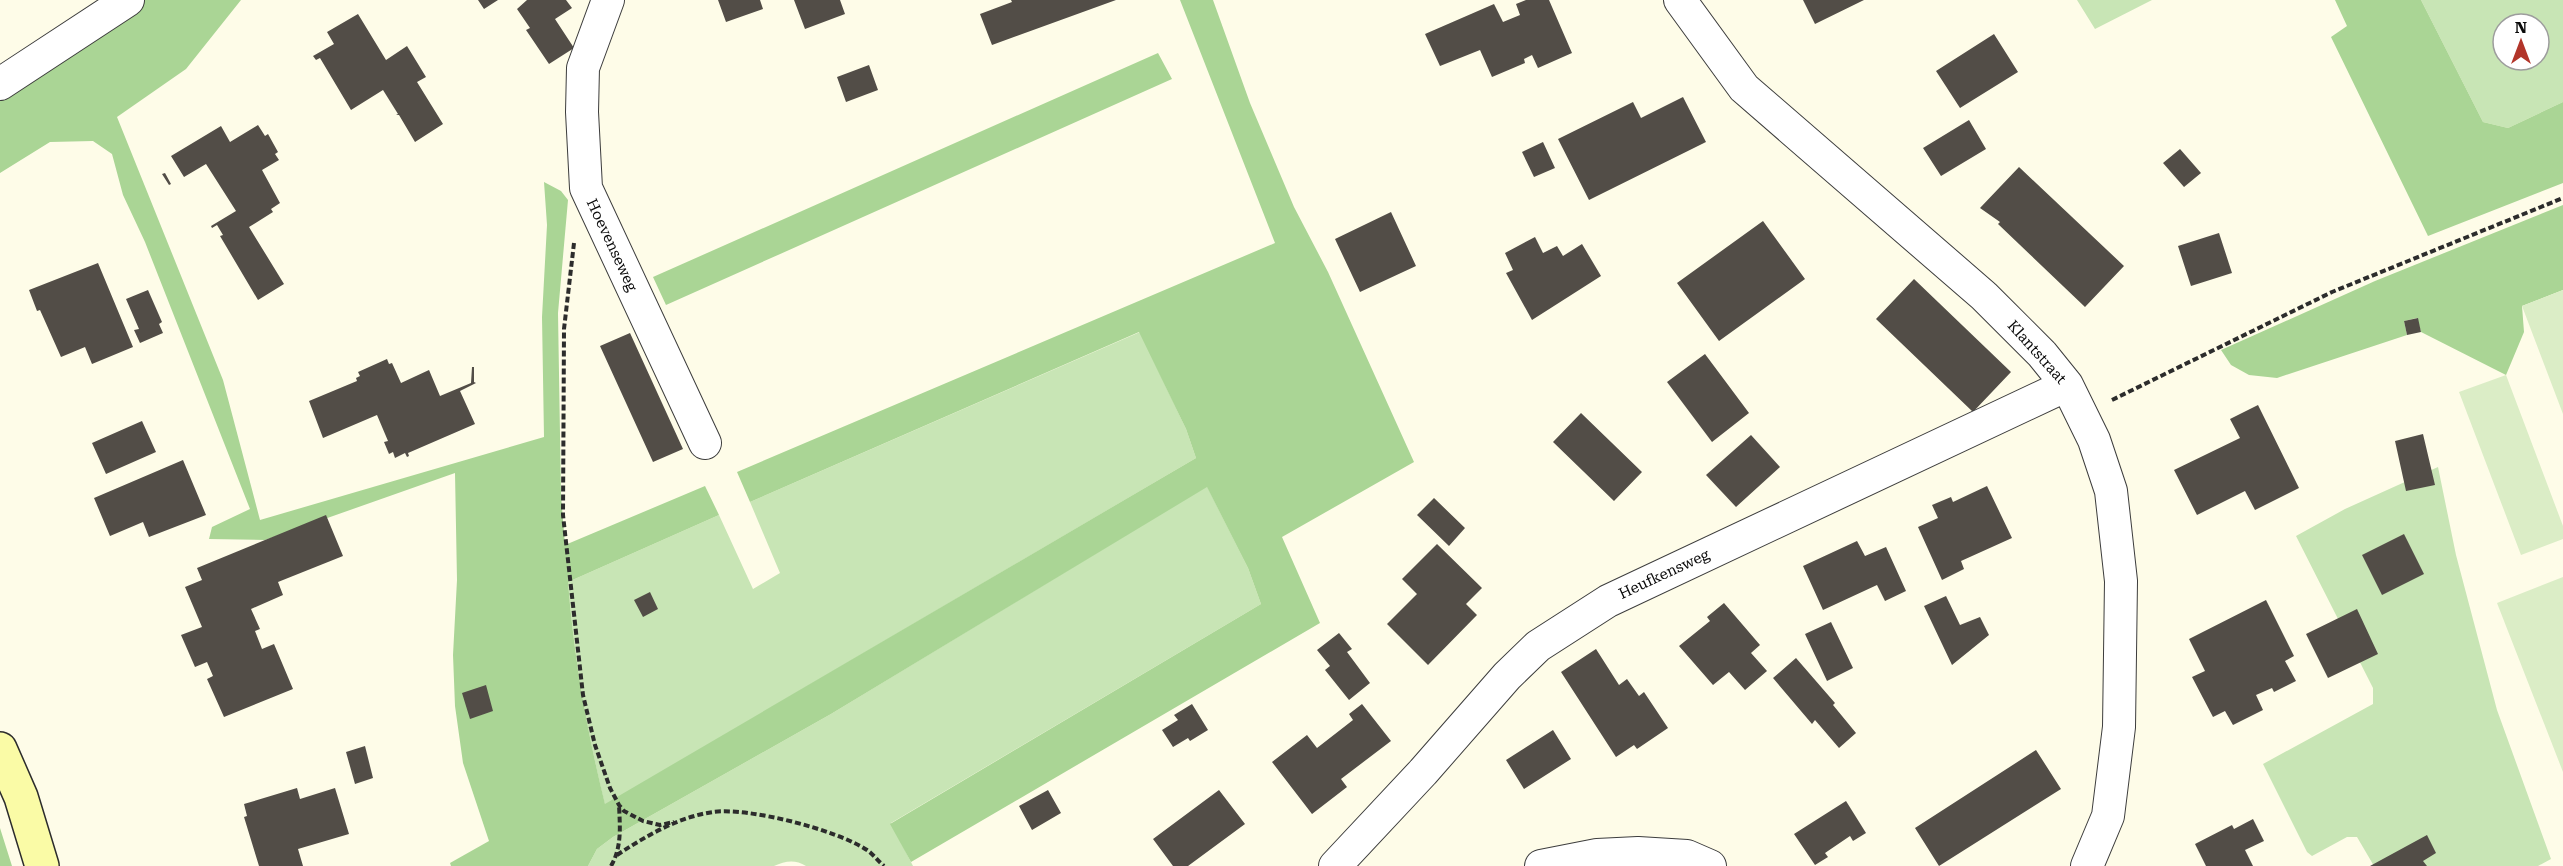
<svg xmlns="http://www.w3.org/2000/svg" width="2563" height="866" viewBox="0 0 2563 866" font-family="'Roboto Serif',serif">
	<style>
		.green { fill: #c8e5b5; fill-rule: evenodd }
		.forest { fill: #aad595 }
		.pitch { fill: #dbedc6 }
		.building { fill: #524d47 }
		.lines { fill: none; stroke-linecap: round; stroke-linejoin: round }
		.street-casing { stroke: #3d3d3d; stroke-width: 34 }
		.secondary-casing { stroke: #2c2c2c; stroke-width: 36 }
		.path { stroke: #2c2c2c; stroke-width: 4; stroke-dasharray: 6 3; stroke-linecap: butt }
		.street { stroke: #fff; stroke-width: 32 }
		.secondary { stroke: #fafba6; stroke-width: 33 }
		.labels { text-anchor: middle; stroke-width: 6; stroke-linejoin: round; paint-order: stroke }
		.street-label { font-size: 15px; fill: #0a0a0a; stroke: #fff }
	</style>
	<rect width="100%" height="100%" fill="#fefce8"/>
	<path class="green" d="M2077,0H2152L2095,29Z
		M2421,0H2563V102L2508,128L2483,122ZM2503,24H2539V60H2503Z
		M1140,332L1186,429L1196,458L605,805C587,731 574,658 568,582L719,515L753,589L780,573L750,502Z
		M2438,467L2456,555L2497,710L2551,859L2538,866H2374L2357,837H2347L2312,856L2307,852L2263,764L2373,704V688L2296,536L2345,509Z
		M1207,486L1248,568L1261,604L891,823L913,866H806C795,859 785,861 774,866H588L597,849L613,837L831,714Z"/>
	<path class="forest" d="M145,0H241L186,69L117,117L223,380L260,520L544,437L542,317L547,225L544,182L561,191L568,200L558,313L561,495L565,545L705,486L719,515L568,582C574,658 587,731 605,804L1196,458L1186,429L1139,332L750,502L737,472L1275,243L1180,0H1213L1250,103L1294,207L1328,272L1414,462L1282,537L1320,623L911,862L890,824L1261,604L1248,568L1207,487L831,714L613,837L597,849L588,866H451L450,863L489,841L463,763L455,706L453,655L457,580L455,473L265,540L209,539L212,527L250,509L145,242L123,195L112,154L93,141L50,142L0,173V95Z
		M2335,0H2421L2483,122L2508,128L2563,102V183L2428,236L2331,37L2347,26Z
		M1158,53L1172,79L666,305L653,277Z
		M2563,205V290L2522,306L2524,332L2506,375L2421,332L2417,318L2404,321L2407,335L2277,378L2249,375L2231,365L2221,350L2375,281Z
		M0,828L12,866H0Z"/>
	<path class="pitch" d="M2563,290V414L2522,306Z
		M2506,375L2563,526V539L2521,555L2459,392Z
		M2563,577V772L2497,603Z"/>
	<path class="building" d="M478,0H498L484,9Z
		M527,0H566L572,8L555,19L574,48L549,64L526,30L530,28L517,9Z
		M718,0H760L763,9L726,22Z
		M794,0H840L845,14L805,29Z
		M1011,0H1116L992,45L980,14L1012,2Z
		M1526,0H1549L1572,53L1538,68L1532,55L1524,59L1525,63L1492,77L1480,50L1440,66L1425,34L1494,4L1503,22L1520,15L1516,4Z
		M1803,0H1864L1815,24Z
		M358,14L386,60L407,46L426,77L417,82L443,124L415,142L399,115H396L398,114L383,90L351,110L320,58L316,60L313,56L334,44L327,32Z
		M1994,34L2018,72L1960,108L1936,71Z
		M869,65L878,90L846,102L837,77Z
		M1683,97L1706,142L1589,200L1558,139L1633,102L1641,118Z
		M1969,120L1986,149L1941,176L1923,148Z
		M258,125L265,136L268,134L278,152L275,154L279,160L262,170L280,203L271,209L273,212L249,227L284,284L258,300L220,236L223,235L217,225L212,228L211,226L236,211L206,164L184,177L171,156L221,126L230,142Z
		M1543,142L1555,168L1534,177L1522,152Z
		M2180,149L2201,173L2184,187L2163,163Z
		M2019,167L2124,266L2085,307L1998,224L2000,222L1980,208Z
		M165,173L171,184L169,185L162,174Z
		M1391,212L1416,266L1360,292L1335,239Z
		M1763,221L1805,279L1719,341L1677,283Z
		M2219,233L2232,273L2191,286L2178,246Z
		M1535,237L1543,253L1557,246L1563,256L1582,244L1601,276L1532,320L1506,273L1513,270L1505,253Z
		M98,263L133,347L92,364L85,347L61,357L40,310L37,311L29,290Z
		M1914,279L2011,372L1973,412L1876,319Z
		M148,290L162,322L159,324L163,333L140,343L134,330L139,329L126,299Z
		M2418,318L2421,332L2407,335L2404,321Z
		M630,333L683,449L653,462L600,346Z
		M1705,354L1749,413L1712,442L1667,382Z
		M387,359L389,364L392,363L401,383L429,370L440,396L471,383L472,367H474V382L476,383L460,391L475,424L408,453L409,456L407,457L405,453L395,458L393,452L389,454L384,442L388,441L377,415L323,438L309,401L357,381L356,378L360,376L358,372Z
		M2258,405L2299,488L2255,510L2245,491L2197,515L2174,470L2240,438L2230,419Z
		M1581,413L1642,472L1614,501L1553,442Z
		M142,421L156,452L106,474L92,443Z
		M2423,434L2435,485L2406,491L2395,441Z
		M1751,435L1780,467L1736,507L1706,475Z
		M183,460L206,515L149,537L143,522L110,536L94,498Z
		M1987,486L2012,538L1961,561L1964,569L1942,580L1918,527L1938,518L1932,505L1951,497L1953,502Z
		M1434,498L1465,528L1449,546L1417,515Z
		M326,515L343,556L278,582L283,595L251,609L260,629L255,631L262,649L274,644L293,689L224,717L207,679L213,676L207,662L195,667L181,635L202,627L185,587L202,580L197,568Z
		M2404,534L2424,574L2382,595L2362,555Z
		M1857,541L1865,556L1886,547L1906,591L1885,601L1877,585L1823,610L1803,566Z
		M1437,544L1482,588L1466,604L1477,615L1428,665L1387,624L1417,594L1402,579Z
		M650,592L658,609L643,617L634,600Z
		M1946,596L1960,625L1980,617L1989,635L1952,665L1924,606Z
		M2266,600L2294,656L2285,661L2296,681L2274,692L2272,688L2256,695L2263,710L2233,725L2225,711L2213,717L2192,677L2205,671L2189,639Z
		M1724,603L1760,645L1751,653L1767,671L1745,690L1729,672L1713,685L1679,646L1710,621L1707,617Z
		M2357,609L2378,654L2328,678L2306,634Z
		M1831,622L1853,668L1827,681L1805,634Z
		M1339,633L1352,649L1347,652L1370,683L1349,700L1325,670L1330,666L1317,650Z
		M1596,649L1619,685L1627,679L1639,696L1644,692L1668,728L1637,749L1634,745L1616,757L1561,672Z
		M1796,658L1835,703L1833,705L1856,733L1839,748L1815,720L1812,724L1773,678Z
		M486,685L493,711L470,719L462,693Z
		M1192,704L1208,730L1190,741L1188,738L1173,747L1162,730L1178,720L1174,715Z
		M1362,704L1391,741L1341,779L1347,787L1312,814L1272,762L1307,735L1317,748L1353,720L1349,714Z
		M1553,730L1571,759L1524,789L1506,760Z
		M365,746L373,778L355,784L346,752Z
		M2036,750L2061,789L1939,866L1915,828Z
		M297,788L300,799L335,788L349,834L298,849L303,866H259L244,817L247,816L244,804Z
		M1048,790L1061,813L1032,830L1019,806Z
		M1219,790L1245,824L1188,866H1173L1153,839Z
		M1846,801L1866,833L1853,841L1850,836L1825,853L1828,857L1815,865L1794,834Z
		M2253,819L2264,841L2245,850L2253,866H2206L2195,844L2232,825L2234,829Z
		M2427,835L2436,853L2423,861L2427,866H2370Z"/>
	<g class="lines">
		<defs>
			<path id="street" d="M608,0L583,68L582,112L586,188L705,443
				M1680,0L1744,88L1984,296L2042,354L2067,385L2094,440L2111,491L2121,581L2119,727L2108,816L2087,866
				M0,84L128,0
				M1335,866L1423,772L1507,676L1538,646L1608,601L2067,385
				M1541,866L1597,855L1638,853L1687,856L1710,866"/>
			<path id="secondary" d="M0,749L21,797L42,866"/>
		</defs>
		<use href="#street" class="street-casing"/>
		<use href="#secondary" class="secondary-casing"/>
		<path class="path" d="M574,243L564,329L563,515L583,695L595,745L610,788L619,805L624,811L643,821L660,825L674,822
			M2112,400L2332,292L2563,198
			M617,855C646,836 678,817 713,812C749,807 837,830 867,850C873,854 878,861 884,866
			M611,866C622,847 620,827 619,805"/>
		<use href="#street" class="street"/>
		<use href="#secondary" class="secondary"/>
	</g>
	<g class="labels">
		<g class="street-label">
			<text transform="translate(612 245) rotate(65)" y="5">Hoevenseweg</text>
			<text transform="translate(2037 352) rotate(48)" y="5">Klantstraat</text>
			<text transform="translate(1664 574) rotate(-25)" y="5">Heufkensweg</text>
		</g>
	</g>
	<g transform="translate(2521 42)"><circle r="28" fill="#ffffff" stroke="#9d9d9d" stroke-width="1.5"/>
	<path d="M0-4.5L10 22L0 15L-10 22Z" fill="#b2352a"/>
	<text y="-9" font-size="16" font-weight="bold" text-anchor="middle" fill="#0a0a0a">N</text>
	</g>
</svg>
